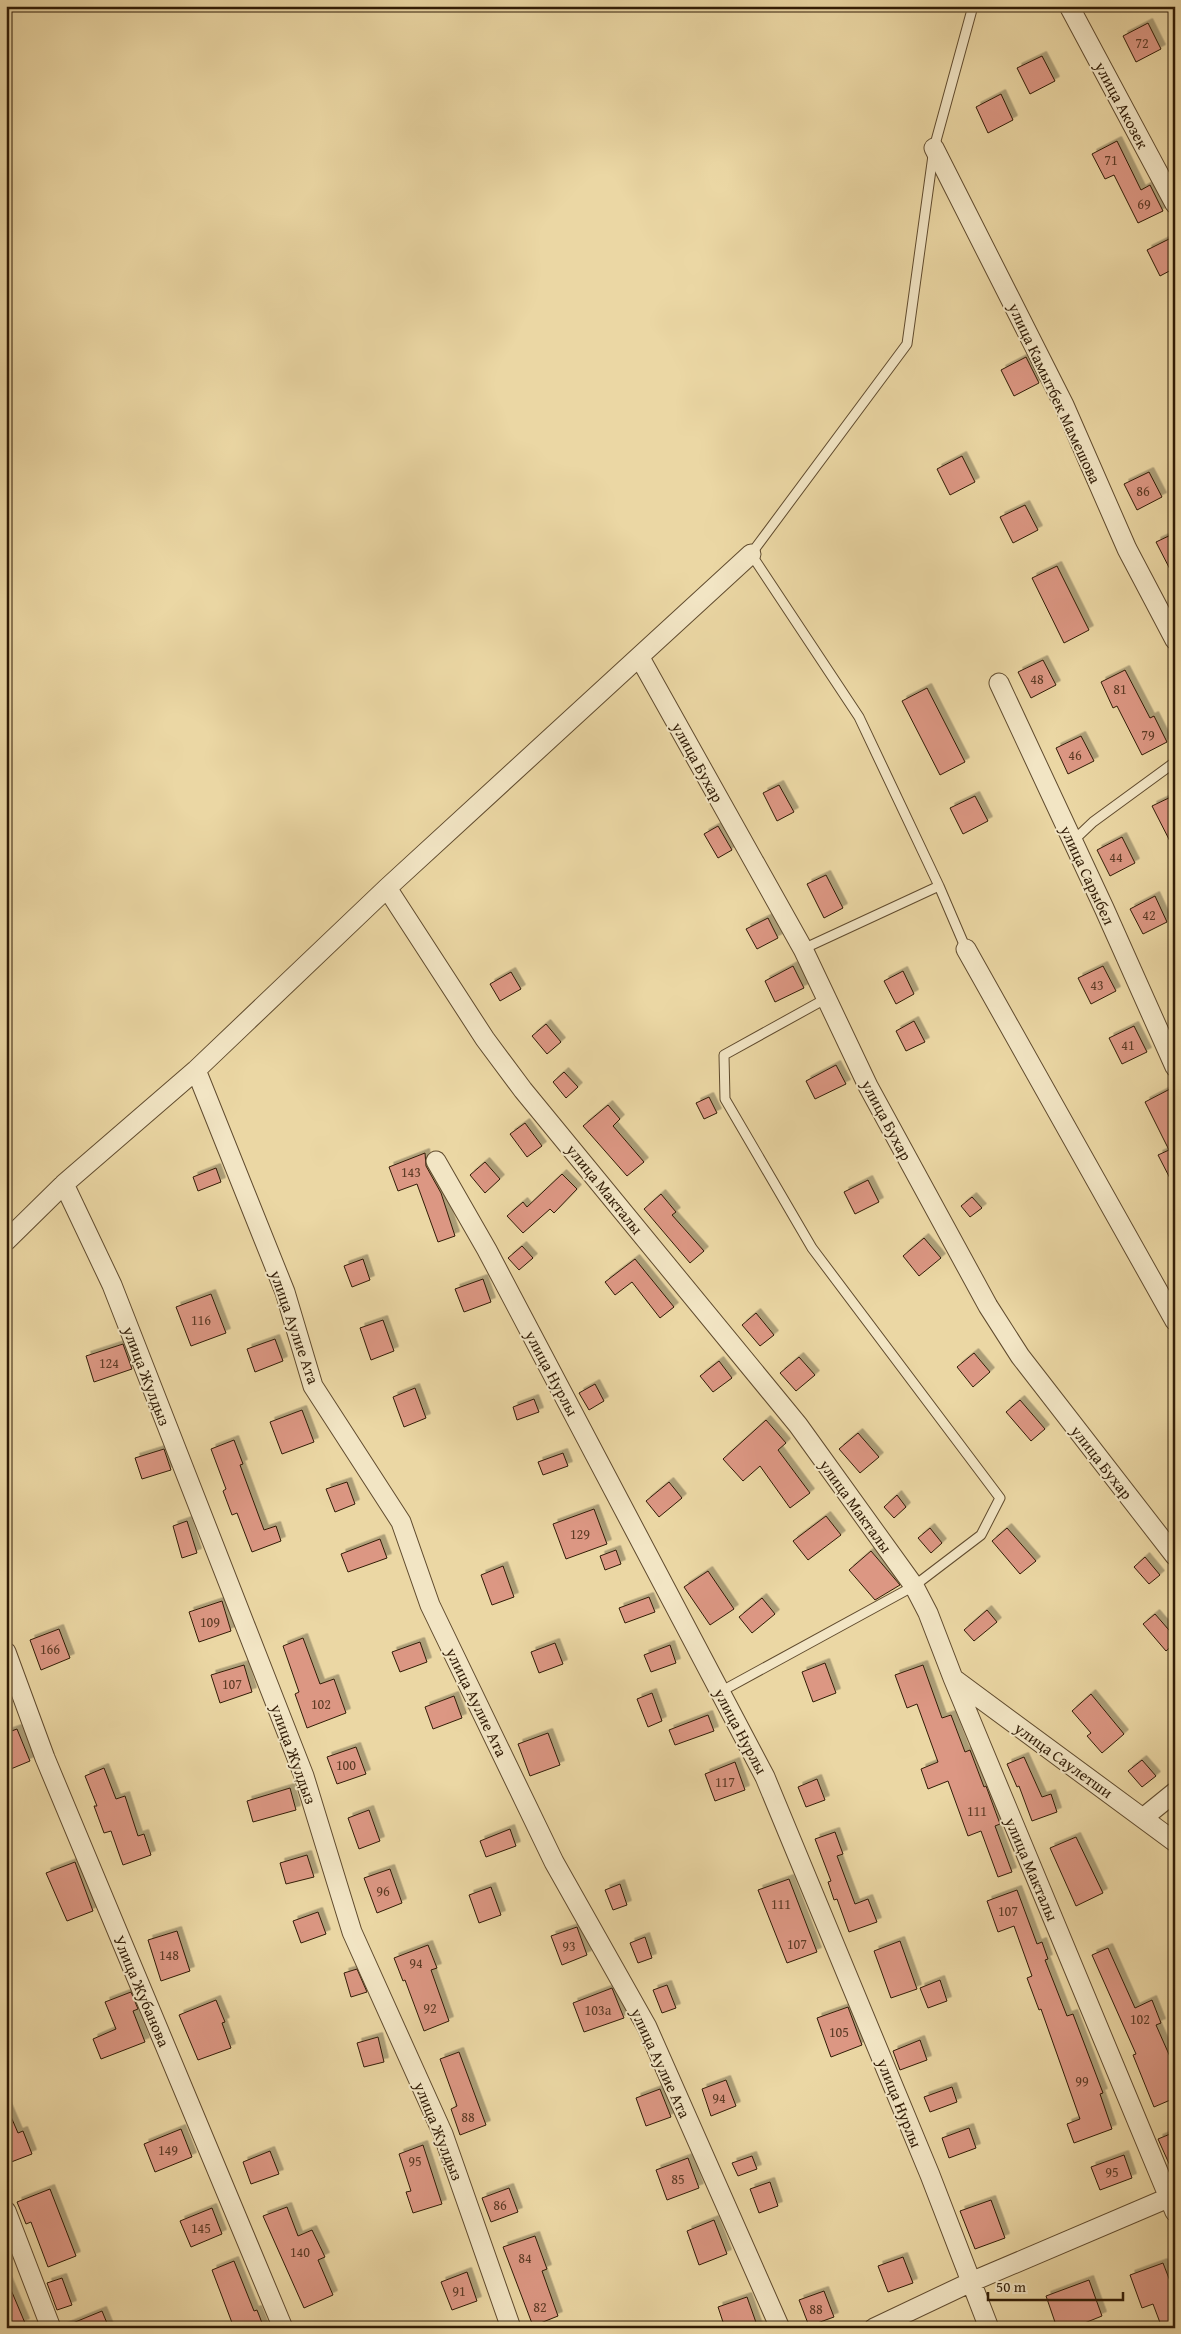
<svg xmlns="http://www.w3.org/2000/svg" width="1181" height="2334" viewBox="0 0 1181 2334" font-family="'Gentium Book Plus',serif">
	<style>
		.building { fill: #dc9783; stroke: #311c06; filter: url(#shadow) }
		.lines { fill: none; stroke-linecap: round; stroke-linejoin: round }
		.lane-casing { stroke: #604b2e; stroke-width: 11 }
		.street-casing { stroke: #604b2e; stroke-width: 21 }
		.lane { stroke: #f2e5c4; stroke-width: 9 }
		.street { stroke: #f2e5c4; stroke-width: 19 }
		.labels { text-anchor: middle; stroke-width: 4; stroke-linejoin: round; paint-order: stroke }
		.number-label { font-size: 14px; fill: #5c3b25 }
		.street-label { font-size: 16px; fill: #311c06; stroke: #f2e5c4 }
	</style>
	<defs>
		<filter id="shadow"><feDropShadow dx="4.5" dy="-4.5" stdDeviation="0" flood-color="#0004"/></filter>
	</defs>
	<rect width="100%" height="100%" fill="#ebd7a4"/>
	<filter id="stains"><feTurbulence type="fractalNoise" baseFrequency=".004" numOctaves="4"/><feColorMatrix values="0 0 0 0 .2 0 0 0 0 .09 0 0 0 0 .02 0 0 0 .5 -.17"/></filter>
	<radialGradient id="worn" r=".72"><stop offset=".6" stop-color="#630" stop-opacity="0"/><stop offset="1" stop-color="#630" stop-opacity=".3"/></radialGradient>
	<path class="building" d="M1148,23L1161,49L1136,62L1123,36Z
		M1042,56L1055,81L1030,94L1017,68Z
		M1001,94L1013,120L988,133L976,107Z
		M1117,141L1141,190L1150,185L1163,211L1138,223L1114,175L1105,179L1092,154Z
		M1175,236V268L1160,276L1147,250Z
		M1026,357L1039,383L1014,396L1001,370Z
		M962,456L975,482L950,495L937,469Z
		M1149,472L1162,497L1137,510L1124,484Z
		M1025,505L1038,530L1013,543L1000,517Z
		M1175,533V579L1156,542Z
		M1057,566L1089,630L1064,643L1032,578Z
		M1043,660L1056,685L1031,698L1018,672Z
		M1125,670L1150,718L1154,716L1167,742L1142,755L1117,706L1113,708L1101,682Z
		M927,688L965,762L940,775L902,701Z
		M1081,736L1094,761L1068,774L1056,748Z
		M779,785L794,812L777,821L763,793Z
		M1175,795V851L1152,806Z
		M975,796L988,821L963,834L950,808Z
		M718,826L732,850L718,858L704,834Z
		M1122,837L1135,863L1110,876L1097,850Z
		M826,875L843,908L824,918L807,884Z
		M1155,896L1167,922L1143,934L1130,909Z
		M768,918L778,938L757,949L746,929Z
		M793,966L804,988L775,1002L765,981Z
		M1103,966L1116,991L1091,1004L1078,978Z
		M903,971L914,994L896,1004L884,981Z
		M511,972L521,989L500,1001L490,984Z
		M914,1021L925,1042L906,1051L896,1031Z
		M546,1024L561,1042L547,1054L532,1036Z
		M1134,1026L1147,1052L1122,1064L1109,1038Z
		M836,1065L846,1084L815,1099L806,1081Z
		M564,1072L578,1087L566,1098L553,1082Z
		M1170,1089L1175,1098V1188L1158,1155L1169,1150L1145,1102Z
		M709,1097L717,1113L704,1119L696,1103Z
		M608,1105L620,1119L613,1126L644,1162L627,1176L583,1126Z
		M525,1123L542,1146L527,1157L510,1134Z
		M425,1153L426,1166L441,1193L455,1236L438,1242L417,1184L398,1191L389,1167Z
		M485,1162L500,1179L485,1193L470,1175Z
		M216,1168L221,1182L198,1191L193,1177Z
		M562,1174L577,1189L554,1213L550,1209L523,1233L507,1216L523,1202L527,1207Z
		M868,1180L879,1202L855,1214L844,1192Z
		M661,1194L676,1212L672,1215L704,1251L690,1263L644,1209Z
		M972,1197L982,1208L970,1217L961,1206Z
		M924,1238L941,1258L919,1276L903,1256Z
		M522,1246L533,1258L519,1270L508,1258Z
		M363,1259L370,1280L352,1287L344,1266Z
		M635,1259L674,1307L660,1318L632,1282L615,1295L605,1282Z
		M483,1279L491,1302L464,1312L455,1289Z
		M211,1294L226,1333L191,1346L176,1307Z
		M756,1313L774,1335L760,1346L742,1325Z
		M383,1320L394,1351L371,1360L360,1328Z
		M275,1339L283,1361L255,1372L247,1349Z
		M123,1344L132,1369L94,1382L86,1356Z
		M974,1353L990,1372L973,1387L957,1367Z
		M799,1357L815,1375L796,1391L780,1373Z
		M719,1361L732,1378L713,1392L700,1376Z
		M595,1384L604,1401L589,1410L579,1393Z
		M415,1388L426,1418L404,1427L393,1397Z
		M534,1399L539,1412L517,1420L513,1407Z
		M1020,1400L1045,1429L1031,1441L1006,1412Z
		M302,1410L314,1442L282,1454L270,1422Z
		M766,1420L786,1443L778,1450L810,1493L790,1508L760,1466L743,1481L723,1459Z
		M858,1433L879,1457L860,1473L839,1449Z
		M234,1440L243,1464L240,1465L264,1530L276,1526L281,1541L252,1552L237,1513L232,1515L223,1491L226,1489L211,1449Z
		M164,1449L171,1470L142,1479L135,1458Z
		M563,1453L568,1466L543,1475L538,1462Z
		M347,1482L355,1504L335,1512L326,1489Z
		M669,1482L682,1498L659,1517L646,1501Z
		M897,1495L906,1507L894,1518L884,1507Z
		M594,1509L607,1544L566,1559L553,1524Z
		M826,1516L841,1535L808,1560L793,1541Z
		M187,1521L197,1553L182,1558L173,1526Z
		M930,1528L942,1543L931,1553L918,1538Z
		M1007,1528L1036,1561L1020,1574L992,1541Z
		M380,1539L387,1558L348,1572L341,1554Z
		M616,1550L621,1564L605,1570L600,1556Z
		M871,1551L900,1585L875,1600L849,1570Z
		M1145,1557L1160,1575L1149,1584L1134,1567Z
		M503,1566L514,1597L492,1605L481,1575Z
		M708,1571L734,1609L710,1625L684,1587Z
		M649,1597L655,1612L625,1623L619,1608Z
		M762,1598L775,1614L752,1633L739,1617Z
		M222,1601L231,1631L199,1642L189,1612Z
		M987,1610L997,1622L974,1641L964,1630Z
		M1155,1614L1175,1637V1643L1166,1651L1143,1624Z
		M59,1629L70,1658L41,1670L30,1640Z
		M303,1638L320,1684L334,1679L346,1713L307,1728L295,1694L299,1692L283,1646Z
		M420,1642L427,1662L400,1672L392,1652Z
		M555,1643L563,1664L539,1673L531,1652Z
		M670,1645L676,1663L651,1672L644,1655Z
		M825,1663L836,1693L813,1702L802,1672Z
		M244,1665L252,1692L220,1703L211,1675Z
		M923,1665L942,1718L951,1715L965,1752L970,1750L984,1787L986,1786L1000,1824L995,1826L1012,1872L998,1877L981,1831L968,1836L948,1781L928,1789L921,1769L938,1762L917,1704L907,1708L895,1675Z
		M652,1693L662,1721L648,1727L637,1699Z
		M1091,1694L1124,1734L1102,1753L1087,1736L1091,1733L1072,1711Z
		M454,1696L462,1718L433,1729L425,1707Z
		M708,1715L714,1731L675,1745L669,1730Z
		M17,1729L30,1761L6,1771V1733Z
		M548,1733L560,1765L530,1776L518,1744Z
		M356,1747L366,1774L337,1784L327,1757Z
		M1024,1757L1042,1797L1051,1794L1057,1812L1032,1821L1019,1786L1017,1787L1007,1764Z
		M1142,1760L1156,1776L1142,1787L1128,1771Z
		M735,1762L745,1790L715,1801L705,1774Z
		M104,1768L116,1799L125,1796L138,1836L144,1834L151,1855L123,1865L111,1831L104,1833L94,1806H97L85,1776Z
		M817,1779L825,1800L806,1807L798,1787Z
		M290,1788L296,1810L253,1822L247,1801Z
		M369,1810L380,1841L359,1849L348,1818Z
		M510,1829L516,1846L486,1857L480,1841Z
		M835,1832L843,1854L837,1856L855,1904L868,1899L877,1922L849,1932L837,1899L834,1900L828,1882L831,1881L815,1839Z
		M1076,1837L1103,1893L1076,1906L1050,1848Z
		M307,1855L314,1877L286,1884L280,1863Z
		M75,1862L93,1911L67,1921L46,1873Z
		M390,1869L402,1903L377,1913L364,1878Z
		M789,1879L817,1952L787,1963L758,1890Z
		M620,1884L627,1905L613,1910L605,1890Z
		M491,1887L501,1915L479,1923L469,1895Z
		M1017,1890L1037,1944L1042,1942L1048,1959L1045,1960L1067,2016L1073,2014L1103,2093L1100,2094L1112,2129L1074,2143L1067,2124L1080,2119L1041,2009L1039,2010L1027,1978L1032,1976L1014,1926L998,1932L987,1901Z
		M318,1912L326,1934L301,1943L293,1921Z
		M577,1927L587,1955L562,1965L551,1936Z
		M177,1931L190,1971L161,1981L148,1940Z
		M645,1937L652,1958L638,1963L630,1943Z
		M900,1941L917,1989L891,1998L874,1951Z
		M428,1945L437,1968L431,1970L449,2021L424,2031L405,1980L403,1981L394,1958Z
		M1108,1948L1135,2008L1152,2000L1161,2023L1156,2025L1175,2068V2098L1154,2107L1133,2055L1136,2054L1092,1955Z
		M357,1969L367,1992L351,1997L344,1973Z
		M940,1980L947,2001L928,2008L920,1988Z
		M667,1985L676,2008L662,2013L653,1990Z
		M612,1988L624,2018L584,2032L573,2003Z
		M131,1992L138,2009L133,2011L145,2042L101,2059L93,2039L116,2029L105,2002Z
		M216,2000L225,2022L222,2023L231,2048L198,2060L179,2015Z
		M848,2007L862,2045L831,2057L817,2018Z
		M378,2037L384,2062L364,2067L357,2043Z
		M920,2040L927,2060L900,2070L893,2051Z
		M459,2052L486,2125L460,2135L451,2109L457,2106L440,2059Z
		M726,2080L736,2106L711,2116L702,2089Z
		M952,2087L957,2102L930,2112L924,2097Z
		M660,2089L671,2117L646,2126L636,2098Z
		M6,2105L18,2133L23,2131L32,2154L6,2164Z
		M969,2128L976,2148L949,2158L942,2138Z
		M181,2129L192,2157L155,2172L144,2144Z
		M1175,2132V2177L1158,2139Z
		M423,2145L442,2204L413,2213L406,2192L411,2191L399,2154Z
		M270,2151L279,2174L251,2184L243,2162Z
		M1124,2155L1132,2178L1100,2190L1091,2167Z
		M752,2156L757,2169L738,2176L732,2163Z
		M688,2158L699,2188L667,2200L656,2170Z
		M770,2182L778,2206L759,2213L750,2189Z
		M509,2188L518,2212L491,2222L482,2198Z
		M50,2189L76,2256L48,2267L31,2222L26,2224L17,2202Z
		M991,2200L1005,2238L975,2249L960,2211Z
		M287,2207L298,2236L312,2230L325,2257L318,2260L333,2295L304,2308L263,2216Z
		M212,2208L222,2234L191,2247L180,2221Z
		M714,2220L727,2254L699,2265L687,2231Z
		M535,2236L547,2269L542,2271L558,2316L533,2326L503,2247Z
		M903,2257L913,2283L888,2292L878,2266Z
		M234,2261L254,2311L257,2310L264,2328H234L212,2270Z
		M1163,2263L1175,2294V2328H1162L1153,2304L1142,2308L1130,2275Z
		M467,2272L477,2301L452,2310L441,2282Z
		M6,2278L25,2323L13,2328H6Z
		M62,2278L72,2305L57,2310L47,2283Z
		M1089,2280L1102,2316L1072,2328H1057L1046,2296Z
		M824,2291L834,2317L809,2326L799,2300Z
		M747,2297L758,2328H725L718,2307Z
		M102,2311L109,2328H63V2327Z"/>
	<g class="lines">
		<defs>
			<path id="lane" d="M1073,841L1093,822L1175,762
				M803,949L939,886
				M966,949L939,886L859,717L751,554L907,344L934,148L973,6
				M720,1692L914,1586L981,1535L1000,1498L812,1248L725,1099L724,1055L827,998"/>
			<path id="street" d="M1069,6L1175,204
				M934,148L1064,405L1127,549L1175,640
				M640,658L803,949L868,1086L988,1306L1020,1356L1175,1556
				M999,683L1104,908L1175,1067
				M387,888L485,1039L523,1090L798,1425L914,1586L928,1613L953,1678L1175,2212
				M966,949L1175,1321
				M196,1070L285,1292L313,1386L401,1522L430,1605L554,1862L647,2027L780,2328
				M436,1161L487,1250L765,1777L930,2175L989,2328
				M64,1184L112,1285L304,1776L352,1932L443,2134L511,2328
				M6,1241L64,1184L196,1070L387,888L751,554
				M6,1652L45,1758L283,2328
				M954,1679L1175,1842
				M1143,1818L1175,1792
				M6,2211L51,2328
				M874,2328L971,2282L1175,2195"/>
		</defs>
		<use href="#lane" class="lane-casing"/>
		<use href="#street" class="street-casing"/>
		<use href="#lane" class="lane"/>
		<use href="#street" class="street"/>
	</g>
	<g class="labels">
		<g class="number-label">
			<text x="1142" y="48">72</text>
			<text x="1111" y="165">71</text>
			<text x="1144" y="209">69</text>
			<text x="1143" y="496">86</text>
			<text x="1037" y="684">48</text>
			<text x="1120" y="694">81</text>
			<text x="1148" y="740">79</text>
			<text x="1075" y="760">46</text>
			<text x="1116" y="862">44</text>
			<text x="1149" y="920">42</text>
			<text x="1097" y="990">43</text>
			<text x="1128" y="1050">41</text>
			<text x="411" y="1177">143</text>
			<text x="201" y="1325">116</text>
			<text x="109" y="1368">124</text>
			<text x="580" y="1539">129</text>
			<text x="210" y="1627">109</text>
			<text x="50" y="1654">166</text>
			<text x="232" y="1689">107</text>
			<text x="321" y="1709">102</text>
			<text x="346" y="1770">100</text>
			<text x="725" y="1787">117</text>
			<text x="977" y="1816">111</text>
			<text x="383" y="1896">96</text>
			<text x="781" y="1909">111</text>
			<text x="1008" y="1916">107</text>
			<text x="797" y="1949">107</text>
			<text x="569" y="1951">93</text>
			<text x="169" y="1960">148</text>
			<text x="416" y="1968">94</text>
			<text x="430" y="2013">92</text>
			<text x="598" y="2015">103а</text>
			<text x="1140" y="2024">102</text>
			<text x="839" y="2037">105</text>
			<text x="1082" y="2086">99</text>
			<text x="719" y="2103">94</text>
			<text x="468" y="2122">88</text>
			<text x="168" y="2155">149</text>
			<text x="415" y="2166">95</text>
			<text x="1112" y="2177">95</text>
			<text x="678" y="2184">85</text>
			<text x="500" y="2210">86</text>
			<text x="201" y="2233">145</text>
			<text x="300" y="2257">140</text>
			<text x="525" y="2263">84</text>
			<text x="459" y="2296">91</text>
			<text x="540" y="2312">82</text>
			<text x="816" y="2314">88</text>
		</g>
		<g class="street-label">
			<text transform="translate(1122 105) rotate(62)" y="6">улица Акозек</text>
			<text transform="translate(1055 393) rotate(65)" y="6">улица Камытбек Мамешова</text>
			<text transform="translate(698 762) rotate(61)" y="6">улица Бухар</text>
			<text transform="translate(1088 875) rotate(65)" y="6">улица Сарыбел</text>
			<text transform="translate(887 1120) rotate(62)" y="6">улица Бухар</text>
			<text transform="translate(605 1189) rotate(51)" y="6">улица Макталы</text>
			<text transform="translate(295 1327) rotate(71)" y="6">улица Аулие Ата</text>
			<text transform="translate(552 1373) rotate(62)" y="6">улица Нурлы</text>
			<text transform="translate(147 1376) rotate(69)" y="6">улица Жулдыз</text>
			<text transform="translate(1102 1462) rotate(52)" y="6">улица Бухар</text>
			<text transform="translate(856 1506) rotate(54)" y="6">улица Макталы</text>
			<text transform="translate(477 1702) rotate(64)" y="6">улица Аулие Ата</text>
			<text transform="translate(741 1731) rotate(62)" y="6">улица Нурлы</text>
			<text transform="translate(294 1754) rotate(70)" y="6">улица Жулдыз</text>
			<text transform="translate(1064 1760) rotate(36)" y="6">улица Саулетши</text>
			<text transform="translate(1032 1869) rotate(67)" y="6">улица Макталы</text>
			<text transform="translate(142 1991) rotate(67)" y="6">Улица Жубанова</text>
			<text transform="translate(661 2063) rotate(65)" y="6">улица Аулие Ата</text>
			<text transform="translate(900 2103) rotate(68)" y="6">улица Нурлы</text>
			<text transform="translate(439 2131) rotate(68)" y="6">улица Жулдыз</text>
		</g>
	</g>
	<rect width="1181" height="2334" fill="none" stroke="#ebd7a4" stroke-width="25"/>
	<rect x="8" y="8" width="1166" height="2319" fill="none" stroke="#311c06" stroke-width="2.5"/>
	<rect x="12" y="12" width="1156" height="2309" fill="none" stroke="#311c06"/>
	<path d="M988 2292v8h135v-8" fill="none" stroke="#311c06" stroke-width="2.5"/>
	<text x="996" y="2292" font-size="15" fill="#311c06" stroke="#f2e5c4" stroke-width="4" paint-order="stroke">50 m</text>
	<rect width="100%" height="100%" filter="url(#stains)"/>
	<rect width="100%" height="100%" fill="url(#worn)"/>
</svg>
